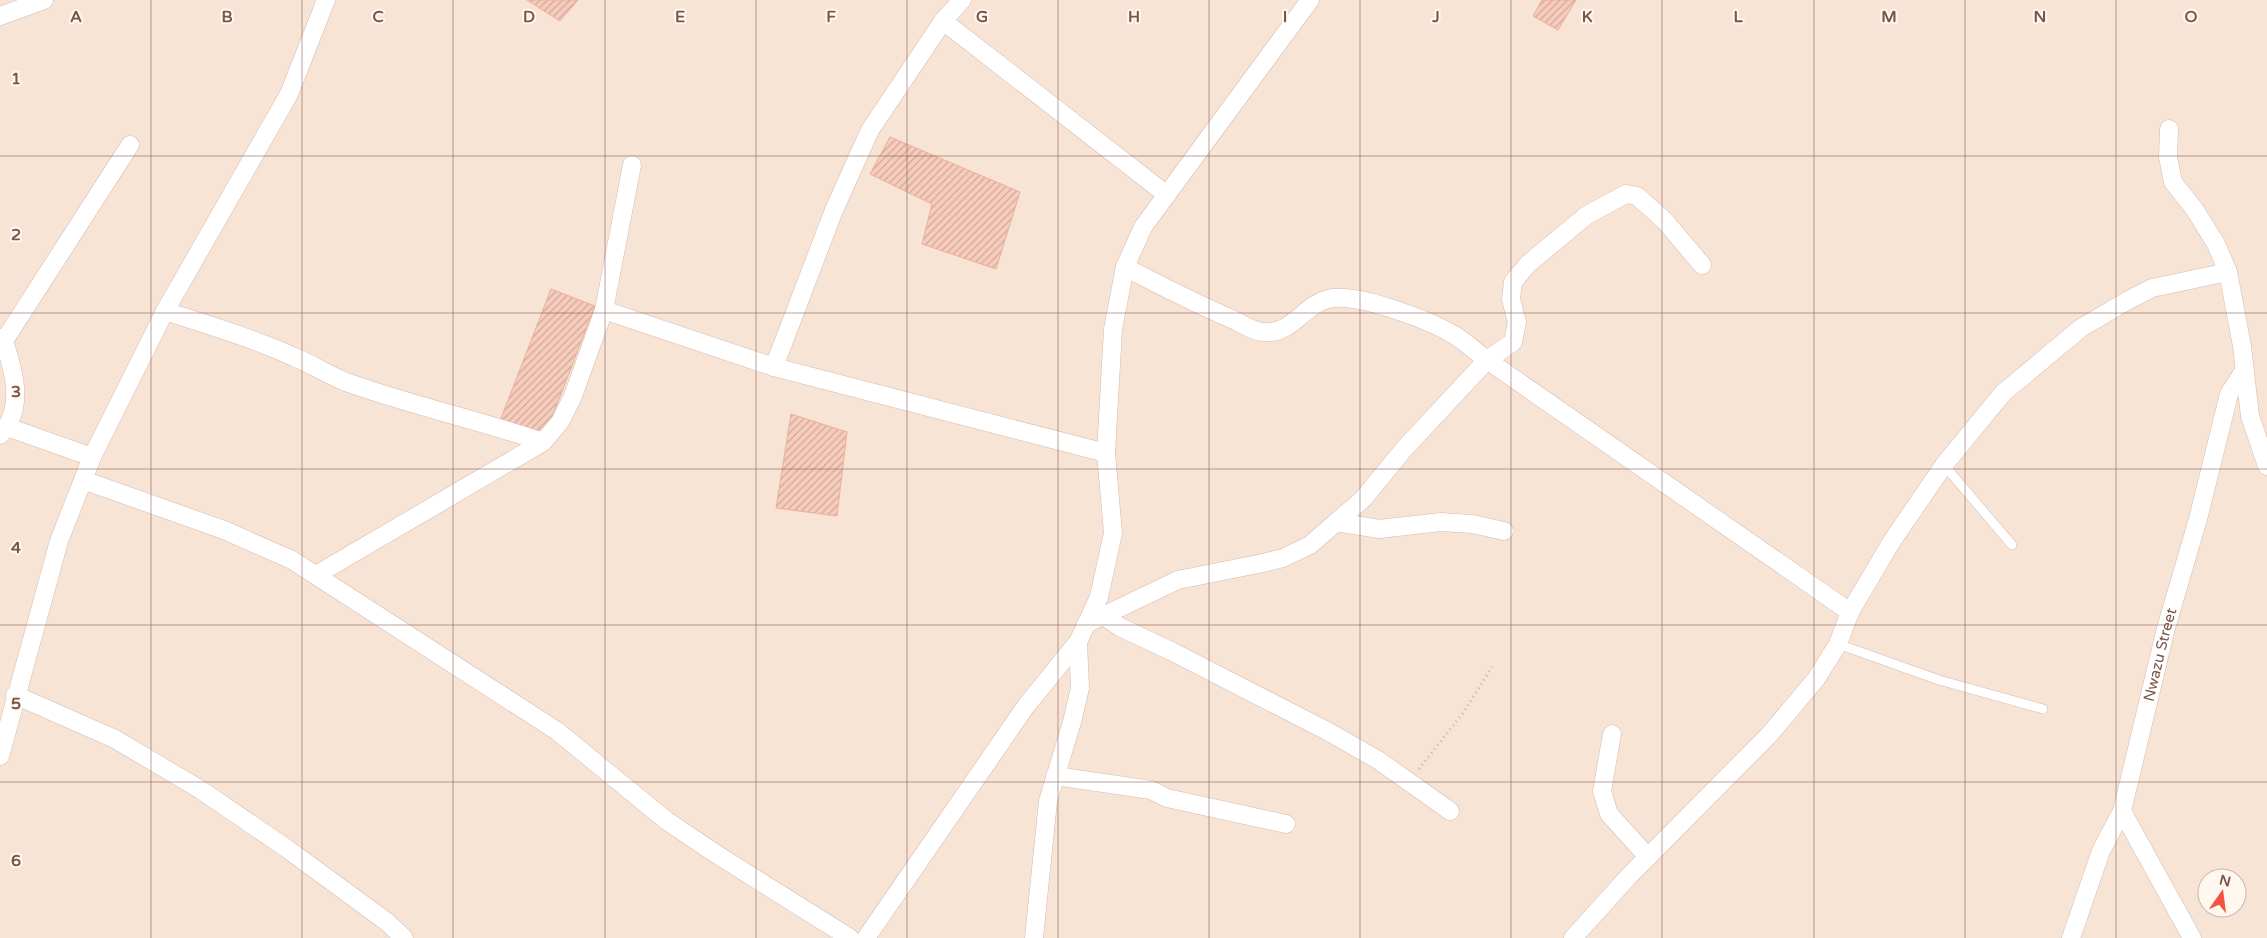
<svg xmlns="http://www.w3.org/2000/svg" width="2267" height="938" viewBox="0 0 2267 938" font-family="'Varela Round',sans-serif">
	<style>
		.residential { fill: #f7e4d5; fill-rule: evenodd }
		.building { fill: url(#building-hatch); stroke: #ecaf9b }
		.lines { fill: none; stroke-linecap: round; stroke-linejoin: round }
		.lane-casing { stroke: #d5bbaf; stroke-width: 10 }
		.street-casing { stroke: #d5bbaf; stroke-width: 19 }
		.path { stroke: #ddaf9e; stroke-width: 3; stroke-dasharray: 1 4; stroke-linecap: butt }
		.lane { stroke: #fff; stroke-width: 9 }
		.street { stroke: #fff; stroke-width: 18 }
		.grid { fill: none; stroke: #7d5448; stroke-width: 1; stroke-opacity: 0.55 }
		.labels { text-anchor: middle; stroke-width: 4; stroke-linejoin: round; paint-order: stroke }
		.street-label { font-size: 15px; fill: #7d5448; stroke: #fff8f1 }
		.grid-label { font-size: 16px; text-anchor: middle; font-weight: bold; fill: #7d5448; stroke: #fff8f1; stroke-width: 4; stroke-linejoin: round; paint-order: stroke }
	</style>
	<defs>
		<pattern id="building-hatch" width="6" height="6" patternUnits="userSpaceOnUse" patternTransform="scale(1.25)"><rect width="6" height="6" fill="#f7ccbc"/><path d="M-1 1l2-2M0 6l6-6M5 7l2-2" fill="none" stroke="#cda89b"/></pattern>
	</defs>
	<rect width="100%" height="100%" fill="#fff3e8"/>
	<path class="residential" d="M0,0H2267V938H0ZM2207,878H2237V908H2207Z"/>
	<path class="building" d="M527,0H578L560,21Z
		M1542,0H1576L1558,30L1533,16Z
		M890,137L1020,192L996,269L922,244L932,204L870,174Z
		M551,289L595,306L544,438L500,421Z
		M791,414L847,432L837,516L776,508Z"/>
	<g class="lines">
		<defs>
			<path id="lane" d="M1944,465L2012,545
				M1838,644L1939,680L2043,709"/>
			<g id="street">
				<path d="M0,16L44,0"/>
				<path d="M943,21L1167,195"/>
				<path d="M2169,129L2168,157L2173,182L2195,210L2216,244L2228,272L2242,346L2250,416L2267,466"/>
				<path d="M1125,267C1161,286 1197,304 1234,320C1242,324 1253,331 1262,332C1293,335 1303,305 1328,299C1356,292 1429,320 1454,335C1466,342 1476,352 1487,360L1850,612"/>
				<path d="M604,310L774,367L1106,453"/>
				<path d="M165,311C208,325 252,338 294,357C312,364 328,375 346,382C410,405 478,420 543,442"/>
				<path d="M0,338L4,341C14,371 25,409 0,435"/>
				<path d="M4,341L130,145"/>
				<path d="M774,367L834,210L870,130L943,21L962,0"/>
				<path d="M7,427L92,457"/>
				<path d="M83,480L224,530L292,560L557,731L667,821L713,852L850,938"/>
				<path d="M1336,522L1379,529L1441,522L1472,524L1504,531"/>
				<path d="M316,575L543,442L560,422L573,396L604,310L632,165"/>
				<path d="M1105,617L1120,627L1173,652L1329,732L1378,760L1450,811"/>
				<path d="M1086,624L1178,580L1263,563L1283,558L1310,545L1363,499L1404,449L1487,360L1513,342L1517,322L1511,299L1513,282L1528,264L1587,215L1626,194L1637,196L1665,221L1702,265"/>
				<path d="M15,695L115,739L201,790L286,848L387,922L404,938"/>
				<path d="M1612,734L1602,791L1609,814L1648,857"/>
				<path d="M0,756L59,541L92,457L165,311L289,94L326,0"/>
				<path d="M1055,776L1151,790L1167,798L1286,824"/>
				<path d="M2122,811L2192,938"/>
				<path d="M866,938L1026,706L1078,642L1099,597L1113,533L1106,453L1113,329L1125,267L1143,227L1310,0"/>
				<path d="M1034,938L1048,801L1072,722L1080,688L1078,642"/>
				<path d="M1573,938L1628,877L1769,735L1816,679L1838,644L1850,612L1892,541L1944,465L2003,393L2081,328L2125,302L2152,288L2228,272"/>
				<path id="s1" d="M2071,938L2101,851L2122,811L2166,628L2198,519L2229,394L2244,371"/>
			</g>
		</defs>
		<use href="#lane" class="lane-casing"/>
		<use href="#street" class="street-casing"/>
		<path class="path" d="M1419,769L1463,713L1492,667"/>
		<use href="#lane" class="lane"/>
		<use href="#street" class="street"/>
	</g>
	<path class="grid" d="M151,0V938M302,0V938M453,0V938M605,0V938M756,0V938M907,0V938M1058,0V938M1209,0V938M1360,0V938M1511,0V938M1662,0V938M1814,0V938M1965,0V938M2116,0V938M0,156H2267M0,313H2267M0,469H2267M0,625H2267M0,782H2267"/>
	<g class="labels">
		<g class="street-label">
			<text dy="5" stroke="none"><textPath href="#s1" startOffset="298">Nwazu Street</textPath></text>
		</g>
	</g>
	<g class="grid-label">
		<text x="76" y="22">A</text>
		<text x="227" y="22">B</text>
		<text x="378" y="22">C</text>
		<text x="529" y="22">D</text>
		<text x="680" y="22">E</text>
		<text x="831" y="22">F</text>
		<text x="982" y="22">G</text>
		<text x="1134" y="22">H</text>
		<text x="1285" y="22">I</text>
		<text x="1436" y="22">J</text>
		<text x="1587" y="22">K</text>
		<text x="1738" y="22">L</text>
		<text x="1889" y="22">M</text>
		<text x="2040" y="22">N</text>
		<text x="2191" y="22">O</text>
		<text x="16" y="84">1</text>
		<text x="16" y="240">2</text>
		<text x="16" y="397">3</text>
		<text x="16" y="553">4</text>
		<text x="16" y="709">5</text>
		<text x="16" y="866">6</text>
	</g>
	<g transform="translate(2222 893) rotate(14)"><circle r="24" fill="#fff8f1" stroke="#cbb6ad"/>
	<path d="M0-4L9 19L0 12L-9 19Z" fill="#f55241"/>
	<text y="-8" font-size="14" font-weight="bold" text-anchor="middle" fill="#7d5448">N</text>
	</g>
</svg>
